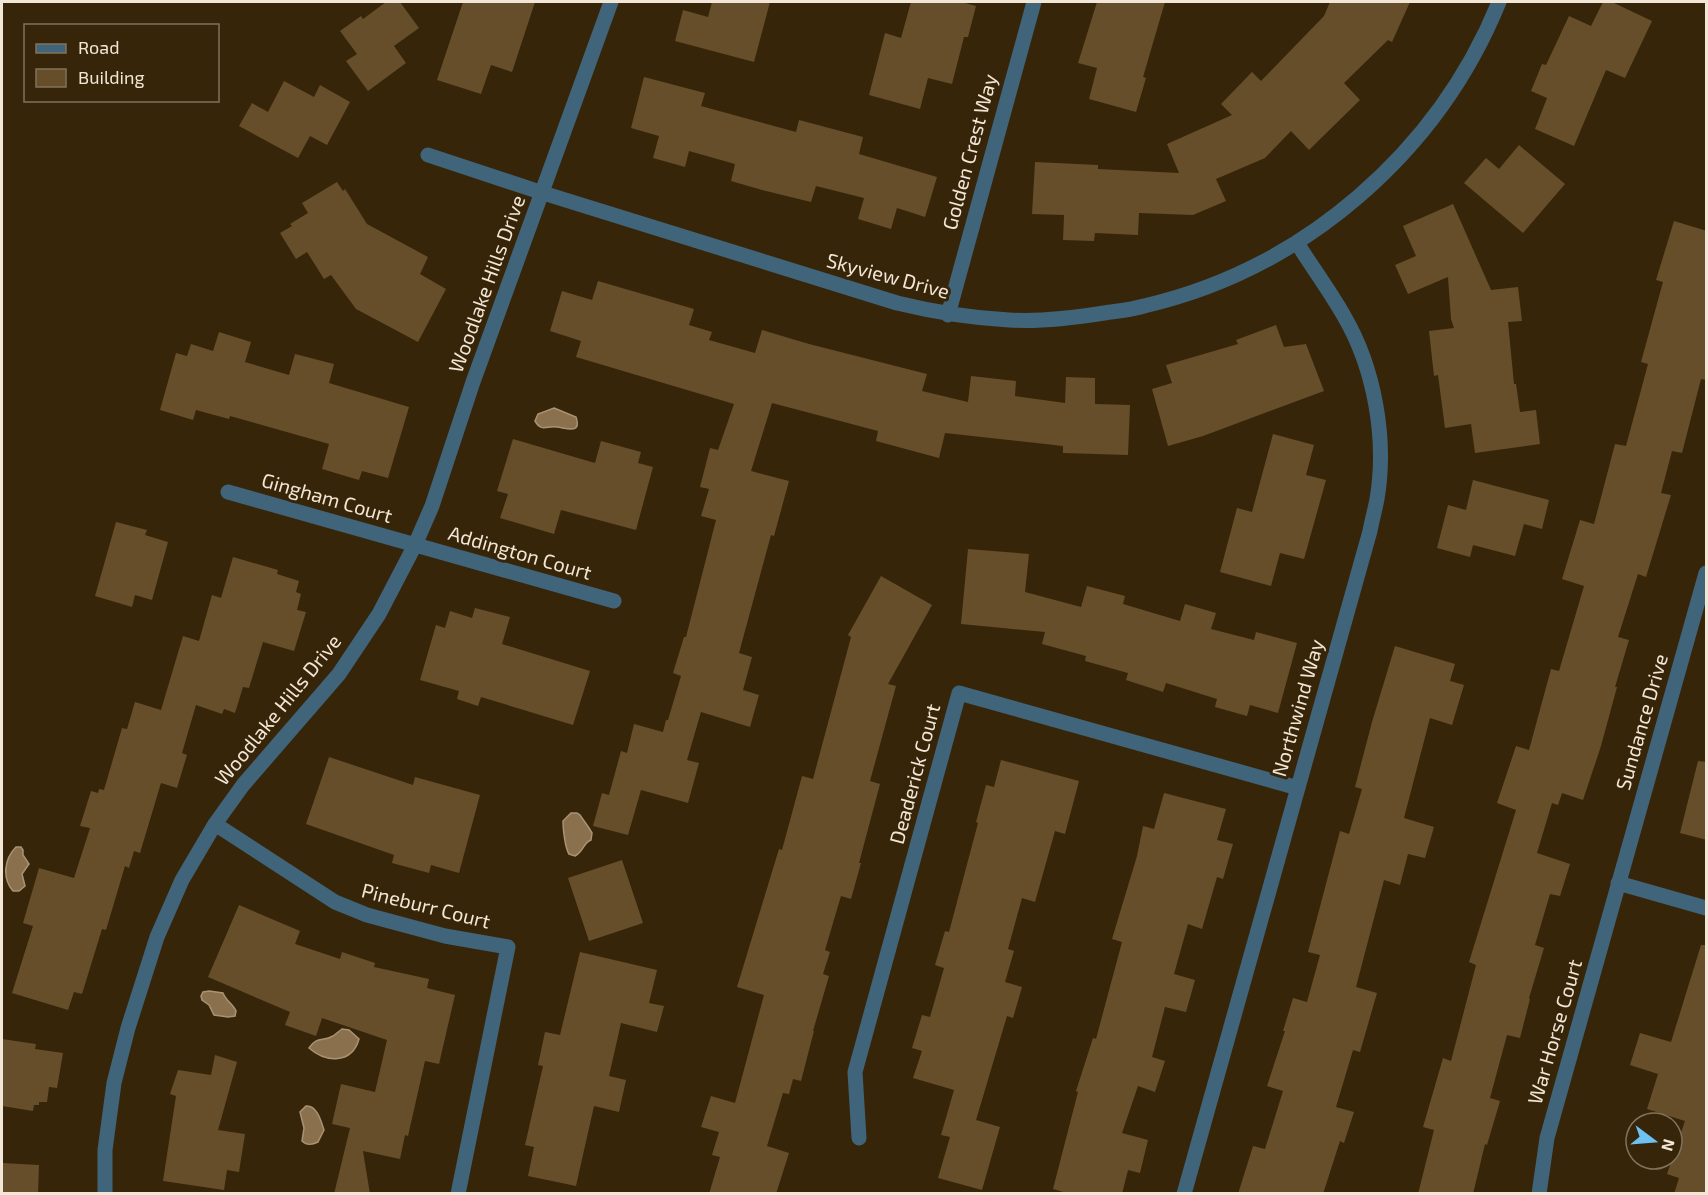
<svg xmlns="http://www.w3.org/2000/svg" width="1708" height="1195" viewBox="0 0 1708 1195" font-family="'Exo 2',sans-serif">
	<style>
		.water { fill: #8a704c; stroke: #a99375; stroke-width: 1.5 }
		.building { fill: #664e2a }
		.lines { fill: none; stroke-linecap: round; stroke-linejoin: round }
		.street { stroke: #406479; stroke-width: 15 }
		.labels { text-anchor: middle; stroke-width: 6; stroke-linejoin: round; paint-order: stroke }
		.street-label { font-size: 20px; fill: #f2e6d6; stroke: #372509 }
	</style>
	<rect width="100%" height="100%" fill="#372509"/>
	<path class="water" d="M554,408L576,417C582,435 566,428 557,427C547,425 542,433 535,421L538,414Z
		M571,813H577L580,815L589,828L592,833L591,840C583,843 584,851 575,856L569,854C565,848 563,828 563,821Z
		M16,847H21L23,850V855L29,864L22,874L25,886L19,891H13C2,878 4,859 16,847Z
		M209,991L223,993C226,1001 233,1004 236,1011L235,1016L228,1017L214,1015L209,1005L202,1000L201,996L203,992Z
		M342,1029L349,1030L359,1039C352,1064 326,1063 309,1048C317,1036 323,1042 333,1036C336,1034 339,1031 342,1029Z
		M306,1106C317,1105 321,1121 324,1130L318,1142C312,1145 307,1146 302,1141L304,1128L300,1112Z"/>
	<path class="building" d="M386,2H400L419,28L394,46L406,63L368,91L346,61L357,54L340,31L361,16L363,19Z
		M463,2H535L512,72L491,65L481,94L437,80Z
		M712,2H770L754,62L675,41L683,10L708,17Z
		M911,2H961L976,6L968,37H964L952,84L928,78L920,109L869,95L885,33L901,38Z
		M1097,2H1165L1143,77L1146,78L1136,112L1089,99L1097,68L1078,63Z
		M1330,2H1410L1392,42L1388,40L1344,83L1360,100L1309,150L1291,131L1265,158L1216,179L1226,201L1193,215L1139,213L1138,235L1095,233L1094,241L1063,240L1064,215L1032,214L1035,162L1098,165V169L1179,173L1167,144L1232,115L1221,104L1252,72L1261,81L1324,16Z
		M1603,2H1612L1652,21L1625,78L1606,70L1574,146L1535,129L1547,98L1531,91L1542,64L1546,65L1569,16L1591,26Z
		M644,77L705,93L701,106L796,132L799,120L863,137L859,154L937,177L925,217L897,208L891,229L858,219L864,198L816,186L811,202L762,190L731,181L735,164L689,151L685,167L653,158L659,136L631,128Z
		M284,81L314,97L320,85L350,102L327,145L310,136L298,158L239,126L252,103L268,112Z
		M1519,145L1565,184L1523,233L1464,183L1486,158L1499,169Z
		M337,182L343,191L345,189L367,224L428,257L420,274L446,289L418,342L356,309L331,275L324,279L307,252L296,259L280,233L292,226L290,224L308,213L302,203Z
		M1453,204L1491,290L1518,287L1522,321L1508,322L1514,384H1516L1520,412L1536,410L1540,444L1475,453L1471,424L1445,428L1438,375L1434,376L1429,331L1454,328L1451,319L1448,277L1408,294L1395,265L1416,256L1403,226Z
		M1674,221L1707,231V380L1701,379L1682,453L1672,451L1661,493L1671,495L1646,577L1638,574L1618,637L1629,640L1615,687H1617L1601,746L1583,800L1562,793L1558,805L1552,803L1537,853L1570,864L1560,896L1550,894L1535,945L1544,948L1529,998L1530,999L1520,1038L1507,1035L1490,1098L1500,1101L1487,1145L1485,1144L1473,1194H1418L1434,1130L1423,1127L1443,1058L1451,1061L1476,965L1469,962L1516,810L1497,803L1516,746L1529,750L1551,669L1559,671L1584,586L1562,579L1580,520L1594,524L1615,444L1626,446L1648,364L1641,362L1663,282L1656,280Z
		M598,281L694,309L689,325L712,332L709,340L755,353L762,330L809,344L927,374L922,391L968,402L971,376L1016,381L1015,396L1065,403L1066,377L1095,378V404L1130,405L1128,455L1063,453V446L945,433L939,458L876,441L878,431L772,403L751,471L789,481L774,536L771,535L739,653L752,657L743,690L759,695L750,727L701,712L687,760L699,763L688,803L641,790L628,835L593,826L602,793L609,795L621,751L627,753L634,724L663,732L666,720H668L681,676L673,673L684,637H686L716,520L701,516L709,489L700,487L710,448L718,450L734,404L576,357L581,341L550,331L562,291L592,300Z
		M1276,325L1284,347L1306,344L1324,391L1203,436L1168,446L1152,389L1172,383L1166,365L1238,344L1236,340Z
		M219,332L251,342L245,362L289,375L295,354L334,364L329,383L409,407L388,478L362,471L359,480L322,469L329,444L230,416L229,419L196,410L193,420L160,410L176,353L187,356L191,344L213,351Z
		M1273,434L1314,445L1306,475L1326,480L1304,559L1280,553L1271,586L1220,572L1237,508L1252,512Z
		M513,439L595,463L601,441L641,452L638,463L653,467L636,530L561,510L554,534L500,518L508,494L497,491Z
		M1473,480L1549,500L1542,529L1524,524L1515,556L1473,545L1470,557L1437,548L1448,505L1466,510Z
		M116,522L147,530L145,535L168,542L152,600L135,595L132,607L95,596Z
		M968,549L1029,554L1025,592L1081,607L1087,586L1125,596L1123,604L1180,621L1185,604L1216,613L1211,629L1254,640L1256,632L1297,643L1278,713L1250,705L1247,716L1215,707L1217,699L1166,683L1163,692L1126,680L1128,673L1085,661L1086,656L1042,644L1045,632L961,624Z
		M233,557L278,570L277,574L299,581L296,592L301,594L297,610L306,612L294,651L263,642L249,688L243,687L235,713L224,709L222,714L196,705L182,753L187,755L177,788L161,783L140,853L134,851L129,868L125,866L106,930L102,929L82,994L74,992L68,1010L12,993L33,926L23,923L39,868L74,878L90,828L80,826L91,791L98,793L99,789L104,790L122,728L127,729L135,702L161,710L183,636L199,641L212,595L221,598Z
		M881,576L932,605L888,684L896,686L870,781L880,784L859,863H861L851,899L841,896L825,950L830,952L823,974L829,976L813,1031H814L801,1081L793,1079L789,1094L783,1093L767,1146L789,1153L776,1194H709L720,1157L712,1155L719,1132L701,1127L711,1096L735,1103L764,995L737,987L779,849L782,850L802,776L813,779L851,637L848,635Z
		M475,608L510,617L502,644L590,671L573,725L481,697L478,706L457,699L459,691L420,680L436,625L445,628L450,611L472,618Z
		M1395,646L1455,664L1450,681L1464,685L1452,725L1430,718L1404,818L1434,827L1425,858L1408,854L1400,885L1384,880L1356,987L1377,993L1360,1052L1353,1050L1336,1107L1354,1112L1344,1143L1340,1141L1323,1194H1238L1253,1146L1265,1149L1283,1091L1267,1086L1285,1031H1283L1293,998L1307,1002L1320,955L1308,952L1340,831L1349,834L1362,789L1355,787L1372,722Z
		M329,757L413,785L415,777L480,795L459,873L431,865L429,873L392,863L394,855L306,824Z
		M1001,760L1079,781L1065,834L1055,831L1035,902L1022,898L1008,949L1014,951L1005,982L1022,987L1013,1018L1007,1016L976,1120L1000,1127L982,1190L938,1178L950,1137L941,1135L954,1090L913,1078L922,1051L912,1048L922,1015L930,1017L944,968L935,965L945,931L949,932L978,823L976,822L986,785L994,787Z
		M1698,761L1707,762V840L1680,833Z
		M1164,793L1226,809L1217,840L1233,844L1223,879L1217,877L1202,929L1188,924L1174,974L1195,980L1186,1012L1165,1007L1152,1057L1165,1061L1155,1092L1138,1086L1122,1133L1148,1140L1140,1173L1128,1170L1122,1194H1070L1053,1189L1078,1092L1076,1091L1093,1038L1096,1039L1122,942L1112,939L1137,856L1143,826L1154,829Z
		M622,860L643,923L589,941L568,878Z
		M239,905L300,931L295,944L340,959L342,952L375,963L374,967L429,979L427,988L455,995L439,1064L425,1061L408,1136L405,1135L400,1159L363,1151L370,1194H334L350,1128L332,1124L341,1084L375,1092L387,1040L322,1018L316,1036L285,1025L290,1012L208,977Z
		M1701,945H1707V1194H1674L1679,1178L1667,1174L1685,1121L1647,1109L1658,1074L1630,1065L1640,1033L1671,1042Z
		M580,952L657,970L649,1003L664,1006L657,1032L621,1023L609,1076L626,1080L619,1112L594,1106L576,1186L528,1176L534,1147L525,1145L543,1066L538,1065L545,1032L560,1035Z
		M2,1039L36,1044L35,1049L63,1053L57,1088L49,1087L47,1102H39V1105H34L33,1111L2,1106Z
		M215,1055L237,1062L218,1130L245,1134L239,1172L227,1170L224,1190L163,1181L176,1096L170,1094L178,1070L211,1075Z
		M2,1163L39,1165L38,1194H2Z"/>
	<g class="lines">
		<path class="street" d="M428,155L543,193L897,303C934,312 971,318 1009,320C1040,322 1073,318 1104,313C1117,311 1131,310 1144,306C1304,269 1438,152 1499,2
			M948,315L1034,2
			M228,492L614,601
			M215,824L335,902L367,915L445,936L508,947L458,1194
			M1618,883L1706,908
			M859,1138L855,1072L959,693L1298,788
			M105,1194V1150L114,1083L128,1028L157,937L182,880L215,824L243,785L339,674L379,614L415,545L432,506L473,382L611,2
			M1184,1194L1370,531C1372,520 1375,510 1377,499C1387,440 1375,369 1344,316C1330,291 1312,267 1297,243
			M1539,1194L1547,1138L1706,573"/>
	</g>
	<g class="labels">
		<g class="street-label">
			<text transform="translate(970 152) rotate(-75)" y="7">Golden Crest Way</text>
			<text transform="translate(888 276) rotate(15)" y="7">Skyview Drive</text>
			<text transform="translate(487 284) rotate(-70)" y="7">Woodlake Hills Drive</text>
			<text transform="translate(327 498) rotate(16)" y="7">Gingham Court</text>
			<text transform="translate(520 553) rotate(16)" y="7">Addington Court</text>
			<text transform="translate(1298 708) rotate(-74)" y="7">Northwind Way</text>
			<text transform="translate(278 710) rotate(-51)" y="7">Woodlake Hills Drive</text>
			<text transform="translate(1642 722) rotate(-74)" y="7">Sundance Drive</text>
			<text transform="translate(915 774) rotate(-75)" y="7">Deaderick Court</text>
			<text transform="translate(426 906) rotate(14)" y="7">Pineburr Court</text>
			<text transform="translate(1555 1032) rotate(-74)" y="7">War Horse Court</text>
		</g>
	</g>
	<rect width="1708" height="1195" fill="none" stroke="#f2e6d6" stroke-width="6"/>
	<rect x="24" y="24" width="195" height="78" fill="#372509" stroke="#82725b" stroke-width="1.5"/>
	<rect x="36" y="44" width="30" height="9" fill="#406479" stroke="#82725b" stroke-width="1.5"/>
	<text x="78" y="54" font-size="18" fill="#f2e6d6">Road</text>
	<rect x="36" y="69" width="30" height="18" fill="#664e2a" stroke="#82725b" stroke-width="1.5"/>
	<text x="78" y="84" font-size="18" fill="#f2e6d6">Building</text>
	<g transform="translate(1654 1141) rotate(106)"><circle r="28" fill="#372509" stroke="#82725b" stroke-width="1.5"/>
	<path d="M0-4.5L10 22L0 15L-10 22Z" fill="#6ec2f3"/>
	<text y="-9" font-size="16" font-weight="bold" text-anchor="middle" fill="#f2e6d6">N</text>
	</g>
</svg>
